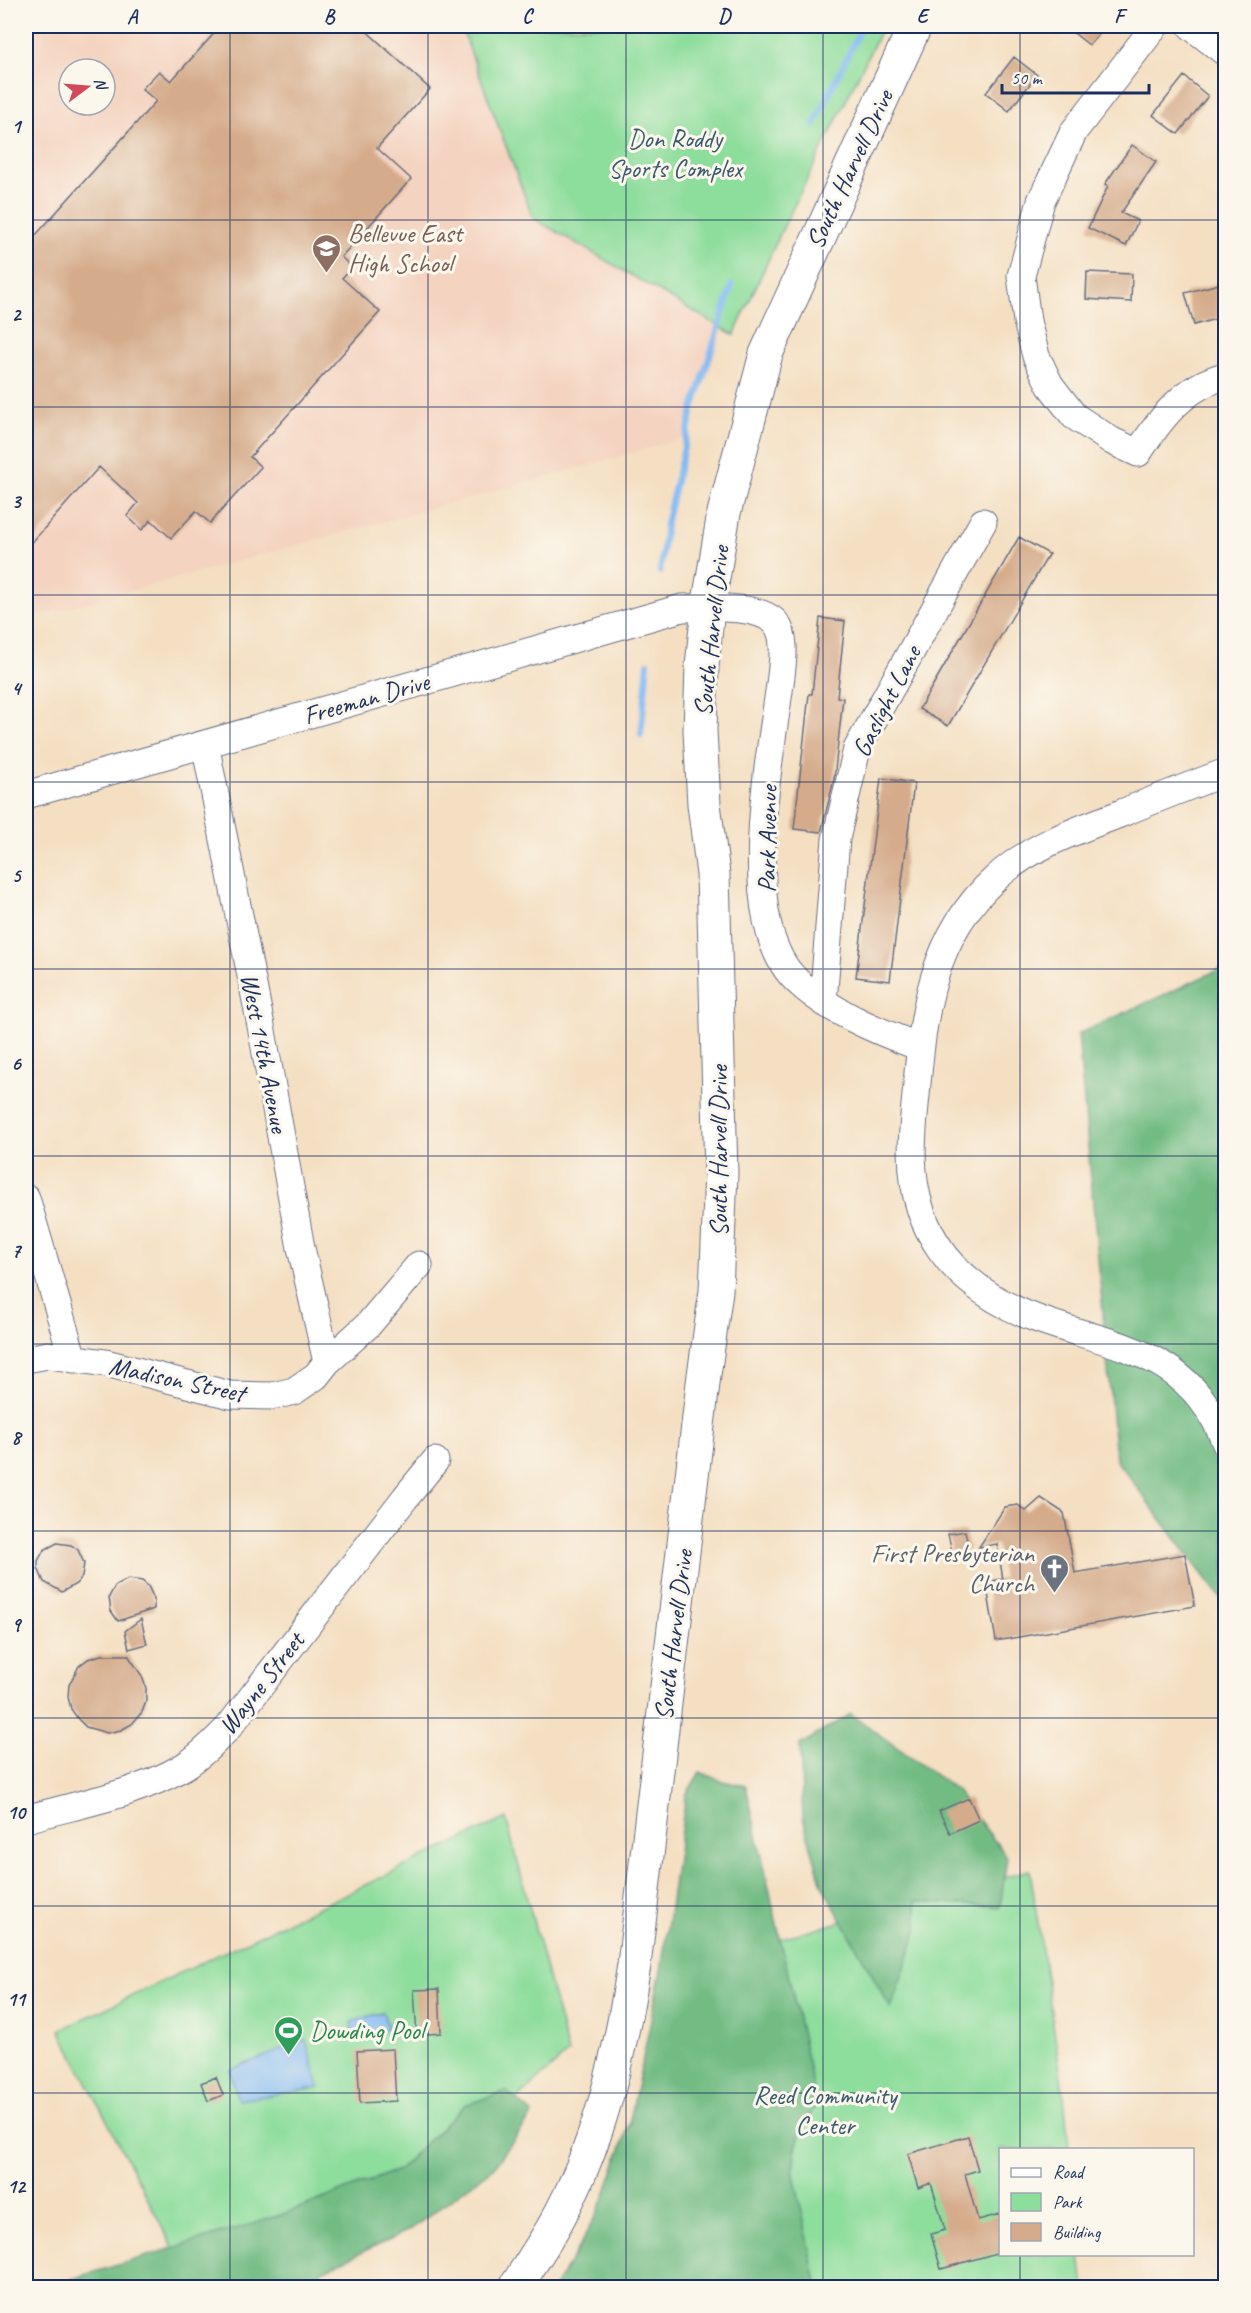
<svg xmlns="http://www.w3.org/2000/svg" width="1251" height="2313" viewBox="0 0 1251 2313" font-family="Caveat,sans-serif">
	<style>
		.built { fill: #f4d3c0; fill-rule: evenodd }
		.green { fill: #8ddd9c; stroke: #54867d; stroke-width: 1.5 }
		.forest { fill: #72bc84; stroke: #467671; stroke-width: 1.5 }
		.water { fill: #83baf3; stroke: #4f74a8; stroke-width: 1.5 }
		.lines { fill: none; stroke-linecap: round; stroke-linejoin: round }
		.stream { stroke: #83baf3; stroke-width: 6 }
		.building { fill: #d5ac8b }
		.minor-casing { stroke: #676d81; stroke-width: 29 }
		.major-casing { stroke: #676d81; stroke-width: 35 }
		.minor { stroke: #fff; stroke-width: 27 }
		.major { stroke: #fff; stroke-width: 33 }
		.grid { fill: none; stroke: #1b2f5e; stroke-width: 1.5; stroke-opacity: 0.55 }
		.labels { text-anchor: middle; stroke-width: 6; stroke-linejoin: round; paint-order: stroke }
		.park-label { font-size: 26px; fill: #385a6e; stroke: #fbf7ec }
		.street-label { font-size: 26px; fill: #1b2f5e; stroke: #fbf7ec }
		.education-label { font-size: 26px; fill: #785e54; stroke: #fbf7ec; text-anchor: start }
		.worship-label { font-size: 26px; fill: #5b616d; stroke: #fbf7ec; text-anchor: end }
		.leisure-label { font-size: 26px; fill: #27864d; stroke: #fbf7ec; text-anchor: start }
		.neatline { fill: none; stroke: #1b2f5e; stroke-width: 2 }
		.grid-label { font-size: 20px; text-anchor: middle; font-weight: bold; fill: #1b2f5e }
	</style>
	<rect width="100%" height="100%" fill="#fbf7ec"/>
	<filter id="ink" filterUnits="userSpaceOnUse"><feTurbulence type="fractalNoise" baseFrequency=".0167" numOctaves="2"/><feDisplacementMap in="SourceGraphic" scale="12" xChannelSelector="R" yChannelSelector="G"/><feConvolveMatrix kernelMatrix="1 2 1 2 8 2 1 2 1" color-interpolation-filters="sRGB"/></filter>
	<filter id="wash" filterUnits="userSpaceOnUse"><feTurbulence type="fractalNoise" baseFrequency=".008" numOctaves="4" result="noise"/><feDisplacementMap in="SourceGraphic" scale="24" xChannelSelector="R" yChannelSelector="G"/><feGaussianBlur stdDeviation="1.35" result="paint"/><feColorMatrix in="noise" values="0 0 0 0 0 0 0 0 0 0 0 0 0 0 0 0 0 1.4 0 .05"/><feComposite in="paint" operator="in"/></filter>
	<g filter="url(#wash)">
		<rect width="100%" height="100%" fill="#f4dfc2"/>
		<path class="built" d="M26,26H461L533,218L724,330L686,437L569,471L26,619ZM69,69H105V105H69Z"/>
		<path class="green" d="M461,26H883L781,232L734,335L533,218Z
			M506,1818L568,2053L464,2146L194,2288L60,2030Z
			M1030,1870L1064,2097L1069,2149L1000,2150V2254L1080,2255L1084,2287L554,2288C571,2260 589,2233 602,2203C634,2130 645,2048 661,1971Z"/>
		<path class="forest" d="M1225,967V1604L1116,1460L1078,1034Z
			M851,1714L956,1790L1007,1857L1000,1907L916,1901L917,1931L891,2009L822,1885L803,1819L800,1745Z
			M700,1772L722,1781L746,1786L817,2103C802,2127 792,2146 794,2175L818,2287H554L579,2248L602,2203L629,2126L661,1971L686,1795Z
			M506,2091L533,2114L494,2167L411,2229L320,2272L316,2287H46L281,2215L398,2170L465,2105Z"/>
		<path class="water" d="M383,2012L388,2028L383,2031L356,2038L353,2035L351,2022Z
			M306,2040L319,2088L238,2100L230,2070Z"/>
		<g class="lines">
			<path class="stream" d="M814,125L862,26
				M660,572L666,524L693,409L732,285
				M641,735L648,663"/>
		</g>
		<g id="blocks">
			<path class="building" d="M221,26H361L430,89L377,148L411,179L341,257L352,267L342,278L380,312L250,457L261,467L210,523L196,511L171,538L151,520L142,530L127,516L138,503L99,467L26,549V246L156,101L142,89L159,71L171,81Z
				M1065,26H1106L1089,45Z
				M1014,57L1037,75L1009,111L986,93Z
				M1184,76L1208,96L1178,134L1153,115Z
				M1132,145L1156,162L1121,213L1138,221L1126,246L1088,228L1108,186L1105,184Z
				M1087,272L1132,274L1131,302L1086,299Z
				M1226,282V316L1194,325L1185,293Z
				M1019,537L1049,554L948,726L919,709Z
				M820,618L845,621L837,697L843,698L834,779L821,832L794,829L809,694H812Z
				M881,778L914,783L890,981L856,977Z
				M1041,1498L1064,1513L1075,1573L1185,1554L1195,1606L996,1641L986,1582L1003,1579L997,1544L979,1547L1005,1507L1018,1505L1026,1511Z
				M965,1531L969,1549L952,1552L948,1534Z
				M57,1543L71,1545L78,1550L84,1563L82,1577L76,1584L62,1592L44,1582L38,1568V1561L44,1550Z
				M128,1579L142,1581L148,1586L154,1599V1609L118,1621L111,1611L109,1597L115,1586Z
				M141,1619L147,1644L129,1649L125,1631Z
				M101,1655H128L142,1676L146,1688V1702L142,1712L132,1724L121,1730L107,1733L86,1727L78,1719L71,1709L68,1697L69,1685L79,1666L88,1659Z
				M969,1798L979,1820L950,1833L939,1811Z
				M439,1989L441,2033L417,2035L414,1990Z
				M393,2049L396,2101L360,2103L357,2051Z
				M216,2077L223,2095L208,2101L201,2083Z
				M968,2136L978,2170L965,2174L978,2220L1000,2214V2252L941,2269L931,2234L945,2230L931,2183L918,2188L908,2154Z"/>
		</g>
	</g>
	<g filter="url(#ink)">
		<use href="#blocks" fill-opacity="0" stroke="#676d81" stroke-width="1.5"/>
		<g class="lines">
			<defs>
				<path id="minor" d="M1155,26L1074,131L1041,201L1021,276L1027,321L1036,356L1050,385L1074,416L1112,441L1138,453C1160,419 1185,385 1226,376
					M1191,26L1226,53
					M205,744L262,1031L301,1248L327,1362
					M1226,772C1189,786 1153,800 1117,815C1075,831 1029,847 996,878C931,936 923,1014 916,1095C912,1134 908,1173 921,1211C930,1238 948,1263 970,1281C1055,1354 1180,1319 1226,1444
					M26,795L682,608C707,608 756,604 775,622C788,636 782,666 780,684C770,759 736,922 796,980C828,1011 879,1032 920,1047
					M823,1002L836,839L857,749L983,522
					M26,1198L73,1359
					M26,1359L48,1355L106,1363L230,1395L273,1396L294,1391L316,1376L327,1362L368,1325L419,1265
					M26,1819C77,1804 136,1795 183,1767C200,1757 214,1742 228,1728L405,1498L435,1461"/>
				<path id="major" d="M515,2288C528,2267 542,2247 554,2226C599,2146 620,2055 634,1965L704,1375L716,1291L721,1173L713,874L704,804L700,731L702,666L708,608L724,513L766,354L915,26"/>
			</defs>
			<use href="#minor" class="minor-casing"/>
			<use href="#major" class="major-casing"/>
			<use href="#minor" class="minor"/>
			<use href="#major" class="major"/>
		</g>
	</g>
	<path class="grid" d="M230,26V2288M428,26V2288M626,26V2288M823,26V2288M1020,26V2150M26,220H1226M26,407H1226M26,595H1226M26,782H1226M26,969H1226M26,1156H1226M26,1344H1226M26,1531H1226M26,1718H1226M26,1906H1226M26,2093H1226M1020,2254V2288"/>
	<defs>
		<symbol id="school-pin" viewBox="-11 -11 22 30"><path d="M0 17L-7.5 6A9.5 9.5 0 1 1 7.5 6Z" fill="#8d6e63" stroke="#fbf7ec"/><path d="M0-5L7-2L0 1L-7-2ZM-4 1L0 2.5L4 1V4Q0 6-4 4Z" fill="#fff"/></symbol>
		<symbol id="church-pin" viewBox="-11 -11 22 30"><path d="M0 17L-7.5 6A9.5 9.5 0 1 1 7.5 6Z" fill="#6b7280" stroke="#fbf7ec"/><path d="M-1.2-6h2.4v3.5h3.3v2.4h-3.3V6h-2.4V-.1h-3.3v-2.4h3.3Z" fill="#fff"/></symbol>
		<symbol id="stadium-pin" viewBox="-11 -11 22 30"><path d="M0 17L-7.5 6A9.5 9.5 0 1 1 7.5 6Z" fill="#2e9e5b" stroke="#fbf7ec"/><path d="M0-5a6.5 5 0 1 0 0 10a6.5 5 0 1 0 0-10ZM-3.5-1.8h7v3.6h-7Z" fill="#fff"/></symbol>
	</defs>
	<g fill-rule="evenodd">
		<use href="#school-pin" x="310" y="232" width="33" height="45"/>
		<use href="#church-pin" x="1038" y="1552" width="33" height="45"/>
		<use href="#stadium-pin" x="272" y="2014" width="33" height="45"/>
	</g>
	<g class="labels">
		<g class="park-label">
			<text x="675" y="147">Don Roddy<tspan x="675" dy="30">Sports Complex</tspan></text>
			<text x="825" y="2104">Reed Community<tspan x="825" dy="30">Center</tspan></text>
		</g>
		<g class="street-label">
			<text transform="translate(849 169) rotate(-65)" y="9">South Harvell Drive</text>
			<text transform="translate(711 631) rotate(-84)" y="9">South Harvell Drive</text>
			<text transform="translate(366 698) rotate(-16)" y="9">Freeman Drive</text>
			<text transform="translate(886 701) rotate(-63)" y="9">Gaslight Lane</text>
			<text transform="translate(767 839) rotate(-89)" y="9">Park Avenue</text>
			<text transform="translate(265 1053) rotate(79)" y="9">West 14th Avenue</text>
			<text transform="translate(718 1151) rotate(-90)" y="9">South Harvell Drive</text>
			<text transform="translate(177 1379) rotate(12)" y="9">Madison Street</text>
			<text transform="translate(673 1635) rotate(-83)" y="9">South Harvell Drive</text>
			<text transform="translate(261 1683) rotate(-52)" y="9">Wayne Street</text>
		</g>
		<g class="education-label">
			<text x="348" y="242">Bellevue East<tspan x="348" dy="30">High School</tspan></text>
		</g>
		<g class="worship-label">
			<text x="1034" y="1562">First Presbyterian<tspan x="1034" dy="30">Church</tspan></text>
		</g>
		<g class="leisure-label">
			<text x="310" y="2039">Dowding Pool</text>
		</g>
	</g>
	<rect width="1251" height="2313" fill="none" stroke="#fbf7ec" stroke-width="66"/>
	<rect x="999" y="2148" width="195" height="108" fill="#fbf7ec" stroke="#a1a7b3" stroke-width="1.5"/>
	<rect x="1011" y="2168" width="30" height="9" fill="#ffffff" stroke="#a1a7b3" stroke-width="1.5"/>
	<text x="1053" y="2178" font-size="18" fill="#1b2f5e">Road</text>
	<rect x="1011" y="2193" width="30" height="18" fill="#8ddd9c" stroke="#a1a7b3" stroke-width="1.5"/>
	<text x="1053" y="2208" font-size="18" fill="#1b2f5e">Park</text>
	<rect x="1011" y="2223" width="30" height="18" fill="#d5ac8b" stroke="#a1a7b3" stroke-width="1.5"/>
	<text x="1053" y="2238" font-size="18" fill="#1b2f5e">Building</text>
	<g transform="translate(87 87) rotate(74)"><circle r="28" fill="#fbf7ec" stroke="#a1a7b3" stroke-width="1.5"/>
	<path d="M0-4.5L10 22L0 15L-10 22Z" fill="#d1495b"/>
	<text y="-9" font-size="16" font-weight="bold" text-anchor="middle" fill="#1b2f5e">N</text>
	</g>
	<path d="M1002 84v9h147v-9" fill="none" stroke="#1b2f5e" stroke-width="3"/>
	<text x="1011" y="84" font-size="18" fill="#1b2f5e" stroke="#fbf7ec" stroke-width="4.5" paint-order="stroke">50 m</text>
	<rect x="33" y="33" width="1185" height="2247" class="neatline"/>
	<g class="grid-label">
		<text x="132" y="23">A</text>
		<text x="329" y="23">B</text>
		<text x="527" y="23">C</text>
		<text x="724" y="23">D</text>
		<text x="922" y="23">E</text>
		<text x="1119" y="23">F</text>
		<text x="16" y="133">1</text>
		<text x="16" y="321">2</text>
		<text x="16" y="508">3</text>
		<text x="16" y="695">4</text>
		<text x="16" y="882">5</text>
		<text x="16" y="1070">6</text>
		<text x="16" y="1257">7</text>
		<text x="16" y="1444">8</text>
		<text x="16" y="1631">9</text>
		<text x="16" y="1819">10</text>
		<text x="16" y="2006">11</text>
		<text x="16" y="2193">12</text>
	</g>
</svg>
